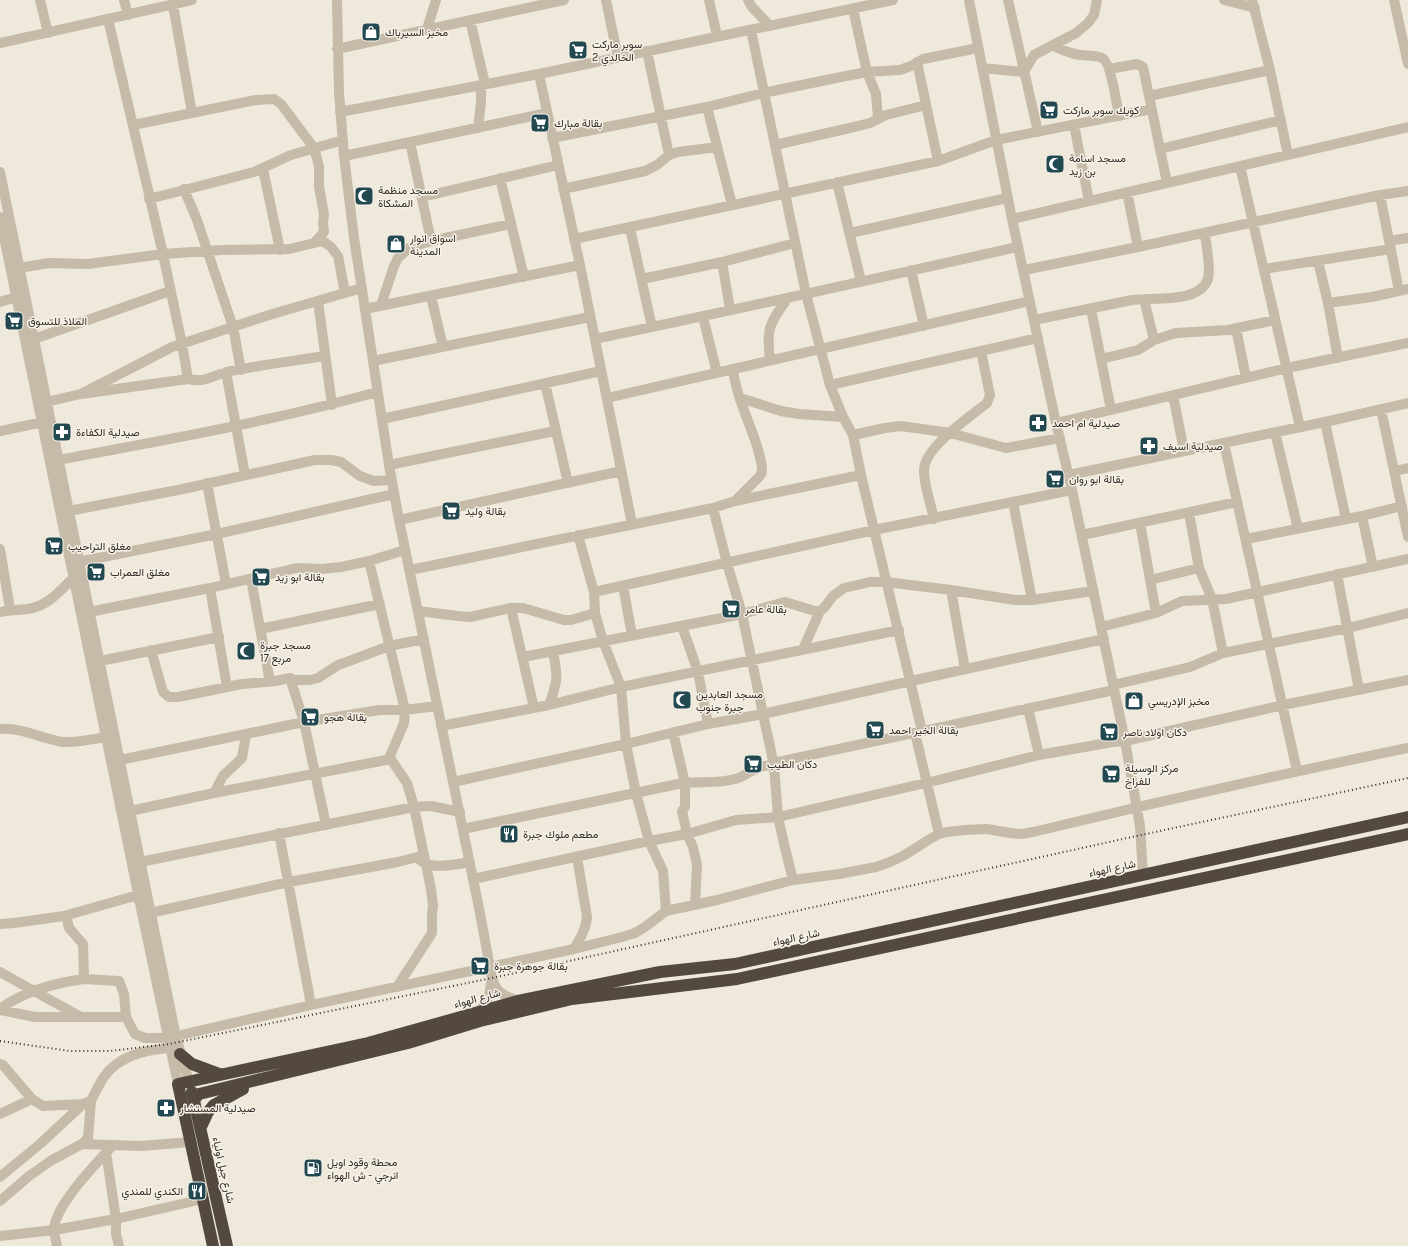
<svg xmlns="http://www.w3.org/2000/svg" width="1408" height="1246" viewBox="0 0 1408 1246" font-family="Karla,Vazirmatn,sans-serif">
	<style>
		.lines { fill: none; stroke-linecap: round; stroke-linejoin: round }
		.minor { stroke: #c6baa9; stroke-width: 10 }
		.highway { stroke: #544940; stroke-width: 12 }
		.rail { stroke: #342d28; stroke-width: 2; stroke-dasharray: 1 3; stroke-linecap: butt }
		.labels { text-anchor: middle; stroke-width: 3; stroke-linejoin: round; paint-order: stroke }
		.poi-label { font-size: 11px; fill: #342d28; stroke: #f7f2e8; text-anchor: start }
		.street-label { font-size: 11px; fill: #342d28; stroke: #f7f2e8 }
	</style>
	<rect width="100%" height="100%" fill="#efe9dc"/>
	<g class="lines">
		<path class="minor" d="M40,0L48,33
			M124,0L128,15
			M337,0L339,92L344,156L354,238L389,465L399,520L479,908L492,978C498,995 502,994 518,1001
			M606,0L618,58
			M709,0L717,36
			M748,0L752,7L770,26
			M969,0L1012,219L1056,423L1072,490L1125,741L1140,826L1143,874
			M1008,0L1038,132
			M1224,0L1255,8
			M1252,0L1270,70L1288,155
			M1394,0L1408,64
			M173,5L192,113
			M853,9L867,72L876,94L878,118
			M108,19L163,254L182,344L188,379
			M470,20L485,84
			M427,29L436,0
			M751,30L806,294L830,385L843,417L853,435L861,475L922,731
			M0,43L192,0
			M1054,46C1062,50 1071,54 1080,55C1087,56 1095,55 1102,58C1111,62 1117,106 1119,116
			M337,49L564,0
			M647,51L669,155
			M917,62L938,161
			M982,68L1024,72L1034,55L1076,33L1088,23L1094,15L1097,0
			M1109,69L1137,64L1143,67L1167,183
			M539,74L580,265L632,524
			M1149,96L1270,70
			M707,107L732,205
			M340,112L539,74L893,0
			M133,125L256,100L274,99L281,104L314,148L319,166V187L324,214L323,223L324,232L314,243
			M1074,125L1089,201
			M478,128L481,102V85
			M552,138L707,107L763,93L841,77L867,72L900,70L911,66L923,59L978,48
			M410,142L431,241
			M775,145L854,127L870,123L886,115L926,105
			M1160,149L1281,120
			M344,156L547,113
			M1240,166L1300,427
			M263,169L280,250
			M0,172L176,1037L189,1082
			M500,178L524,277
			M837,182L861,281
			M184,189L197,220L233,327L241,370
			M563,189L645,171L657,165L669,155L678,152L717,147
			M1127,192L1138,247
			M1380,195L1399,291
			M422,197L558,165
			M149,199L254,172L291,155L343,140
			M0,217L142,913L178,1084
			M1012,219L1408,127
			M630,228L652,327
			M850,233L1007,198
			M574,239L938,161L996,140L1152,109
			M1389,241L1408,238
			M1318,261L1328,303L1338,358
			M722,262L730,309
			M19,268L49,263L88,264L163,254L222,250L289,249L323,241L331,247L338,256L345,293
			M1264,269L1391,249
			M911,270L924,326
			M1024,270L1138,247L1380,195L1408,191
			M642,279L722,262L795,243
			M431,296L443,347
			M1144,299L1154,340
			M318,301L332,405
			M0,302L16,297
			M1328,303L1372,297L1408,289
			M381,305L394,266L398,258L409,248L431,241L511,224
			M365,309L580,265
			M1091,309L1111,410
			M703,317L717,373
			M1034,320L1132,300C1153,297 1199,304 1208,279C1211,269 1206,244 1205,233
			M1236,328L1246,378
			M34,339L170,291
			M595,339C736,310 877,278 1018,247
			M1101,359L1138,350L1154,340L1176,333L1228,330L1275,320
			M770,360C769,352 768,343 769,334C770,321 781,308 788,298
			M373,361L590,317
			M733,369C736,396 749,421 757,446C759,454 762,462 762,470C762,474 760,476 758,478L735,501
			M226,372L245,475
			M545,383L568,483
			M830,385L1038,338
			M81,394L172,347L269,315L362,288
			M1173,395L1184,451
			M607,398L1030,301
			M740,398L781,411L799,414L843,417
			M46,402L81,394L188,379C206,383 211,376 227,372C259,365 293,361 325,356
			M1381,409L1408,537
			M382,419L601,371
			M1325,422L1346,519
			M1056,423L1287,368L1408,343
			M0,431L43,422
			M1275,432L1298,529
			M853,435L885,428L901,426L950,433L1006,448L1060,438
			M1224,443L1297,771
			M58,460C165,440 273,421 377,392
			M389,465L555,431
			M1395,471L1408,468
			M1069,475L1325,422L1408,403
			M207,483L226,584
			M1013,502L1032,600
			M713,508L727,563L742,614L763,714L774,765L778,817L785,848L793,880
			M69,511L183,489L315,460H332L341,462L360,476L374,481L391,480
			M1189,513L1199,568L1212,599L1223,653
			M1362,516L1373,567
			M934,519C931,504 924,486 924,471C923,448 970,417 987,403L990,395L981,351
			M399,520L621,471
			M1140,523L1156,613
			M578,535L594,592L595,613L603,641L621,687L626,744L636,793L649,841L663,871L666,911
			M1082,535L1237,502
			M1246,539L1362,516L1402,506
			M0,549L10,609
			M369,561L405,710L404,723L390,756L392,761L407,783L414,807L431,889L433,906L432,914V933L397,987
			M78,562L217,534L394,494
			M410,570L713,508L735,501L861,475
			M1337,574L1359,690
			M251,579L270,682
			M1150,580L1199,568
			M623,586L632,635
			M210,588L227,687
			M951,590L965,669
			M594,592L874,530L1072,490
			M511,608L534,708
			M418,611L458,616L470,617L511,608H523L564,620H571L595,613
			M0,612C10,610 19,610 28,609C48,606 60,591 74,577
			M89,612L210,588L297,568L321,569L341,567L369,561L405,550
			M682,626L698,672L708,724
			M1101,627L1156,613L1182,601L1226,599L1408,559
			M260,629L380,604
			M803,649L820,611
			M151,650L163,692L169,697H178L242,684L275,681L290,678L293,680H310L318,678L338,665L352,660L389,646L424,639
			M523,657L742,614L785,602L815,611H820L824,608L833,596L844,588L870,582H886L951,590L1015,600H1032L1093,591
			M100,661L219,637
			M290,678L304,722L326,825
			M1113,685L1190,667L1223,653L1348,628L1408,613
			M549,705C558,681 558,677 553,652
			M1028,708L1039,755
			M441,726L549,705L621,687L899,630
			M0,729C22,727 41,739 63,742C77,743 93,739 106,737
			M673,732L685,783V807L682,811L687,834L693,847L697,865L695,905
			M915,733L939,834
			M120,760L304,722L380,710H405L437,706
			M453,782L626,744L708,724L763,714L911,681L1104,639
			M214,793L223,776L242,758L246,735
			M130,811L214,793L391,759
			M463,829L678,784C697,781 716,784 735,779C744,777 751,770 760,767C767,765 773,766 778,762L1114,690
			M279,833L311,1005
			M140,862L414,807L431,806L460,812
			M473,879L649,841L687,834L736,820L778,817L926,783L1039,755L1113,742L1125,741L1283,705L1408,680
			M150,913L289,882L398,862L417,857C419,859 422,862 424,863C435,869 458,864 470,862
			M64,916L67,919L69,928L83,944L84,979L119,981L124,994L126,1017
			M0,924L14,923L64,916L138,895
			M574,949C580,939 586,929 587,917L577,857
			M0,972L81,1017H126L135,1034L145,1038H168L311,1005L574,949L622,937L635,933L645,927L666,911L717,900L793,880L839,874L876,867L890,862L903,856L930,839L939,834L947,832L965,830L987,829L1010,833L1022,834L1033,832C1157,802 1282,774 1408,748
			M0,1009C24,991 54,983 84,979
			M0,1010L35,1017H79
			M481,1010L489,996L492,978
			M0,1064L3,1065L32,1099L43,1106L83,1104
			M0,1114L32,1099
			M82,1144L141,1146L190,1142
			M106,1152L116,1219V1234L119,1246
			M0,1177L40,1144L83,1104L91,1101C95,1093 99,1084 104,1077C119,1055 146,1050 170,1048
			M0,1201L29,1176L52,1160L82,1144L88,1138L91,1101
			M0,1236L54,1230L116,1219L203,1199
			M57,1246C56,1240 54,1233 54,1228C57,1203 96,1164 113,1145"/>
		<path class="highway" d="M180,1054L192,1064L219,1074
			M192,1092L227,1246
			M194,1100L199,1094L408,1043L480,1021L572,999L737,979L1408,834
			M201,1127L208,1112L214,1105L243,1089
			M213,1246L178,1084L368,1043L518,1001L660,972L735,964L1408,817"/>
		<path class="rail" d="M0,1041L70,1051H110L169,1044L492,978L1141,835L1408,778"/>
	</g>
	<defs>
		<symbol id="shop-square" viewBox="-11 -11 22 22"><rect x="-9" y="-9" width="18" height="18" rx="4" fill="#224851" stroke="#f7f2e8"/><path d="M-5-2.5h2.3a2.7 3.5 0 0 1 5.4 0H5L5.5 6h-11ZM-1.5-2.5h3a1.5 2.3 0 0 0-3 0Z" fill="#fff"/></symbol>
		<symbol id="supermarket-square" viewBox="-11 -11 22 22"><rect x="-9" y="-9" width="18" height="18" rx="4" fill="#224851" stroke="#f7f2e8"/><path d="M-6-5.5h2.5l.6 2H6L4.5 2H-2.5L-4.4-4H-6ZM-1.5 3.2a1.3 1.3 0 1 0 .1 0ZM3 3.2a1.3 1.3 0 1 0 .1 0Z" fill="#fff"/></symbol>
		<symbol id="mosque-square" viewBox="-11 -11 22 22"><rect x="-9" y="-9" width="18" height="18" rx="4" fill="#224851" stroke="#f7f2e8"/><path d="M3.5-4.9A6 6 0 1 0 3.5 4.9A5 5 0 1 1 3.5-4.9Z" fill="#fff"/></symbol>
		<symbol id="pharmacy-square" viewBox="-11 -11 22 22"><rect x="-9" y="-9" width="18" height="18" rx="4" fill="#224851" stroke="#f7f2e8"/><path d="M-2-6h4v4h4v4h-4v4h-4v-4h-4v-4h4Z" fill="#fff"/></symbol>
		<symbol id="restaurant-square" viewBox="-11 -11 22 22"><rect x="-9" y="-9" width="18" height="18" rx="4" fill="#224851" stroke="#f7f2e8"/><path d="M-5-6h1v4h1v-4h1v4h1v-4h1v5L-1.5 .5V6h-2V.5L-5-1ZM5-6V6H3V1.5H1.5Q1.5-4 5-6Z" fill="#fff"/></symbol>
		<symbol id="fuel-square" viewBox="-11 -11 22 22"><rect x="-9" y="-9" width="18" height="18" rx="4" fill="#224851" stroke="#f7f2e8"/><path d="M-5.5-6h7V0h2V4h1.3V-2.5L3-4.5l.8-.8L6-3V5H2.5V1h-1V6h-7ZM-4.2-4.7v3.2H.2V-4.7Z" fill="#fff"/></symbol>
	</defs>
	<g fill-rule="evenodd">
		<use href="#shop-square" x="360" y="21" width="22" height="22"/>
		<use href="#supermarket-square" x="567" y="39" width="22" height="22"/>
		<use href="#supermarket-square" x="1038" y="99" width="22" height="22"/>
		<use href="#supermarket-square" x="529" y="112" width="22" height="22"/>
		<use href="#mosque-square" x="1044" y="153" width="22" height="22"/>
		<use href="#mosque-square" x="353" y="185" width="22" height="22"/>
		<use href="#shop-square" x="385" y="233" width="22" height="22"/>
		<use href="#supermarket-square" x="3" y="310" width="22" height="22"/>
		<use href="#pharmacy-square" x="1027" y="412" width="22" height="22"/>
		<use href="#pharmacy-square" x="51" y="421" width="22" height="22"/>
		<use href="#pharmacy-square" x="1138" y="435" width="22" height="22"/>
		<use href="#supermarket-square" x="1044" y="468" width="22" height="22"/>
		<use href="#supermarket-square" x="440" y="500" width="22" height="22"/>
		<use href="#supermarket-square" x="43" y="535" width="22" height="22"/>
		<use href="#supermarket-square" x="85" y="561" width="22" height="22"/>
		<use href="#supermarket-square" x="250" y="566" width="22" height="22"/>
		<use href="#supermarket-square" x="720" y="598" width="22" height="22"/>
		<use href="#mosque-square" x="235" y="640" width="22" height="22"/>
		<use href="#mosque-square" x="671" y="689" width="22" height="22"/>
		<use href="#shop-square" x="1123" y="690" width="22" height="22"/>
		<use href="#supermarket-square" x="299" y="706" width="22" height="22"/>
		<use href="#supermarket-square" x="864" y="719" width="22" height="22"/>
		<use href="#supermarket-square" x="1098" y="721" width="22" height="22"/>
		<use href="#supermarket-square" x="742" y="753" width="22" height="22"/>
		<use href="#supermarket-square" x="1100" y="763" width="22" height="22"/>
		<use href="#restaurant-square" x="498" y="823" width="22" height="22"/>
		<use href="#supermarket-square" x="469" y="955" width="22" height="22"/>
		<use href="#pharmacy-square" x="155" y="1097" width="22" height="22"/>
		<use href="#fuel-square" x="302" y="1157" width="22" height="22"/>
		<use href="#restaurant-square" x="186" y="1180" width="22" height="22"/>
	</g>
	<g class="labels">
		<g class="poi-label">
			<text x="385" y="36">مخبز السيرباك</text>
			<text x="592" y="48">سوبر ماركت<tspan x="592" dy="13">الخالدي 2</tspan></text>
			<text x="1063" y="114">كويك سوبر ماركت</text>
			<text x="554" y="127">بقالة مبارك</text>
			<text x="1069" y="162">مسجد اسامة<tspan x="1069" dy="13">بن زيد</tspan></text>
			<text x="378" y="194">مسجد منظمة<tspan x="378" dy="13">المشكاة</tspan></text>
			<text x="410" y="242">اسواق انوار<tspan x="410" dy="13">المدينة</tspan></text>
			<text x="28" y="325">الملاذ للتسوق</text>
			<text x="1052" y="427">صيدلية ام احمد</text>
			<text x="76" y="436">صيدلية الكفاءة</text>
			<text x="1163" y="450">صيدلية اسيف</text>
			<text x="1069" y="483">بقالة ابو روان</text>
			<text x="465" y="515">بقالة وليد</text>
			<text x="68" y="550">مغلق التراحيب</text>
			<text x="110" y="576">مغلق العمراب</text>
			<text x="275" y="581">بقالة ابو زيد</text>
			<text x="745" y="613">بقالة عامر</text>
			<text x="260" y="649">مسجد جبرة<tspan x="260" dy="13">مربع 17</tspan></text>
			<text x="696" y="698">مسجد العابدين<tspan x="696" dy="13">جبرة جنوب</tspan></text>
			<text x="1148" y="705">مخبز الإدريسي</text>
			<text x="324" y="721">بقالة هجو</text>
			<text x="889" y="734">بقالة الخير احمد</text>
			<text x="1123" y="736">دكان اولاد ناصر</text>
			<text x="767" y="768">دكان الطيب</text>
			<text x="1125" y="772">مركز الوسيلة<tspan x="1125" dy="13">للفراخ</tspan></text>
			<text x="523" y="838">مطعم ملوك جبرة</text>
			<text x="494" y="970">بقالة جوهرة جبرة</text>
			<text x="180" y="1112">صيدلية المستشار</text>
			<text x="327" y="1166">محطة وقود اويل<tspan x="327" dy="13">انرجي - ش الهواء</tspan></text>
			<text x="183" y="1195" text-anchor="end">الكندي للمندي</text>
		</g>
		<g class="street-label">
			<text transform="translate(1112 868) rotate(-12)" y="4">شارع الهواء</text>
			<text transform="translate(796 937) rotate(-12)" y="4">شارع الهواء</text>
			<text transform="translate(477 998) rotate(-15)" y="4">شارع الهواء</text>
			<text transform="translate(224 1170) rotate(77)" y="4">شارع جبل اولياء</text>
		</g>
	</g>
</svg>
